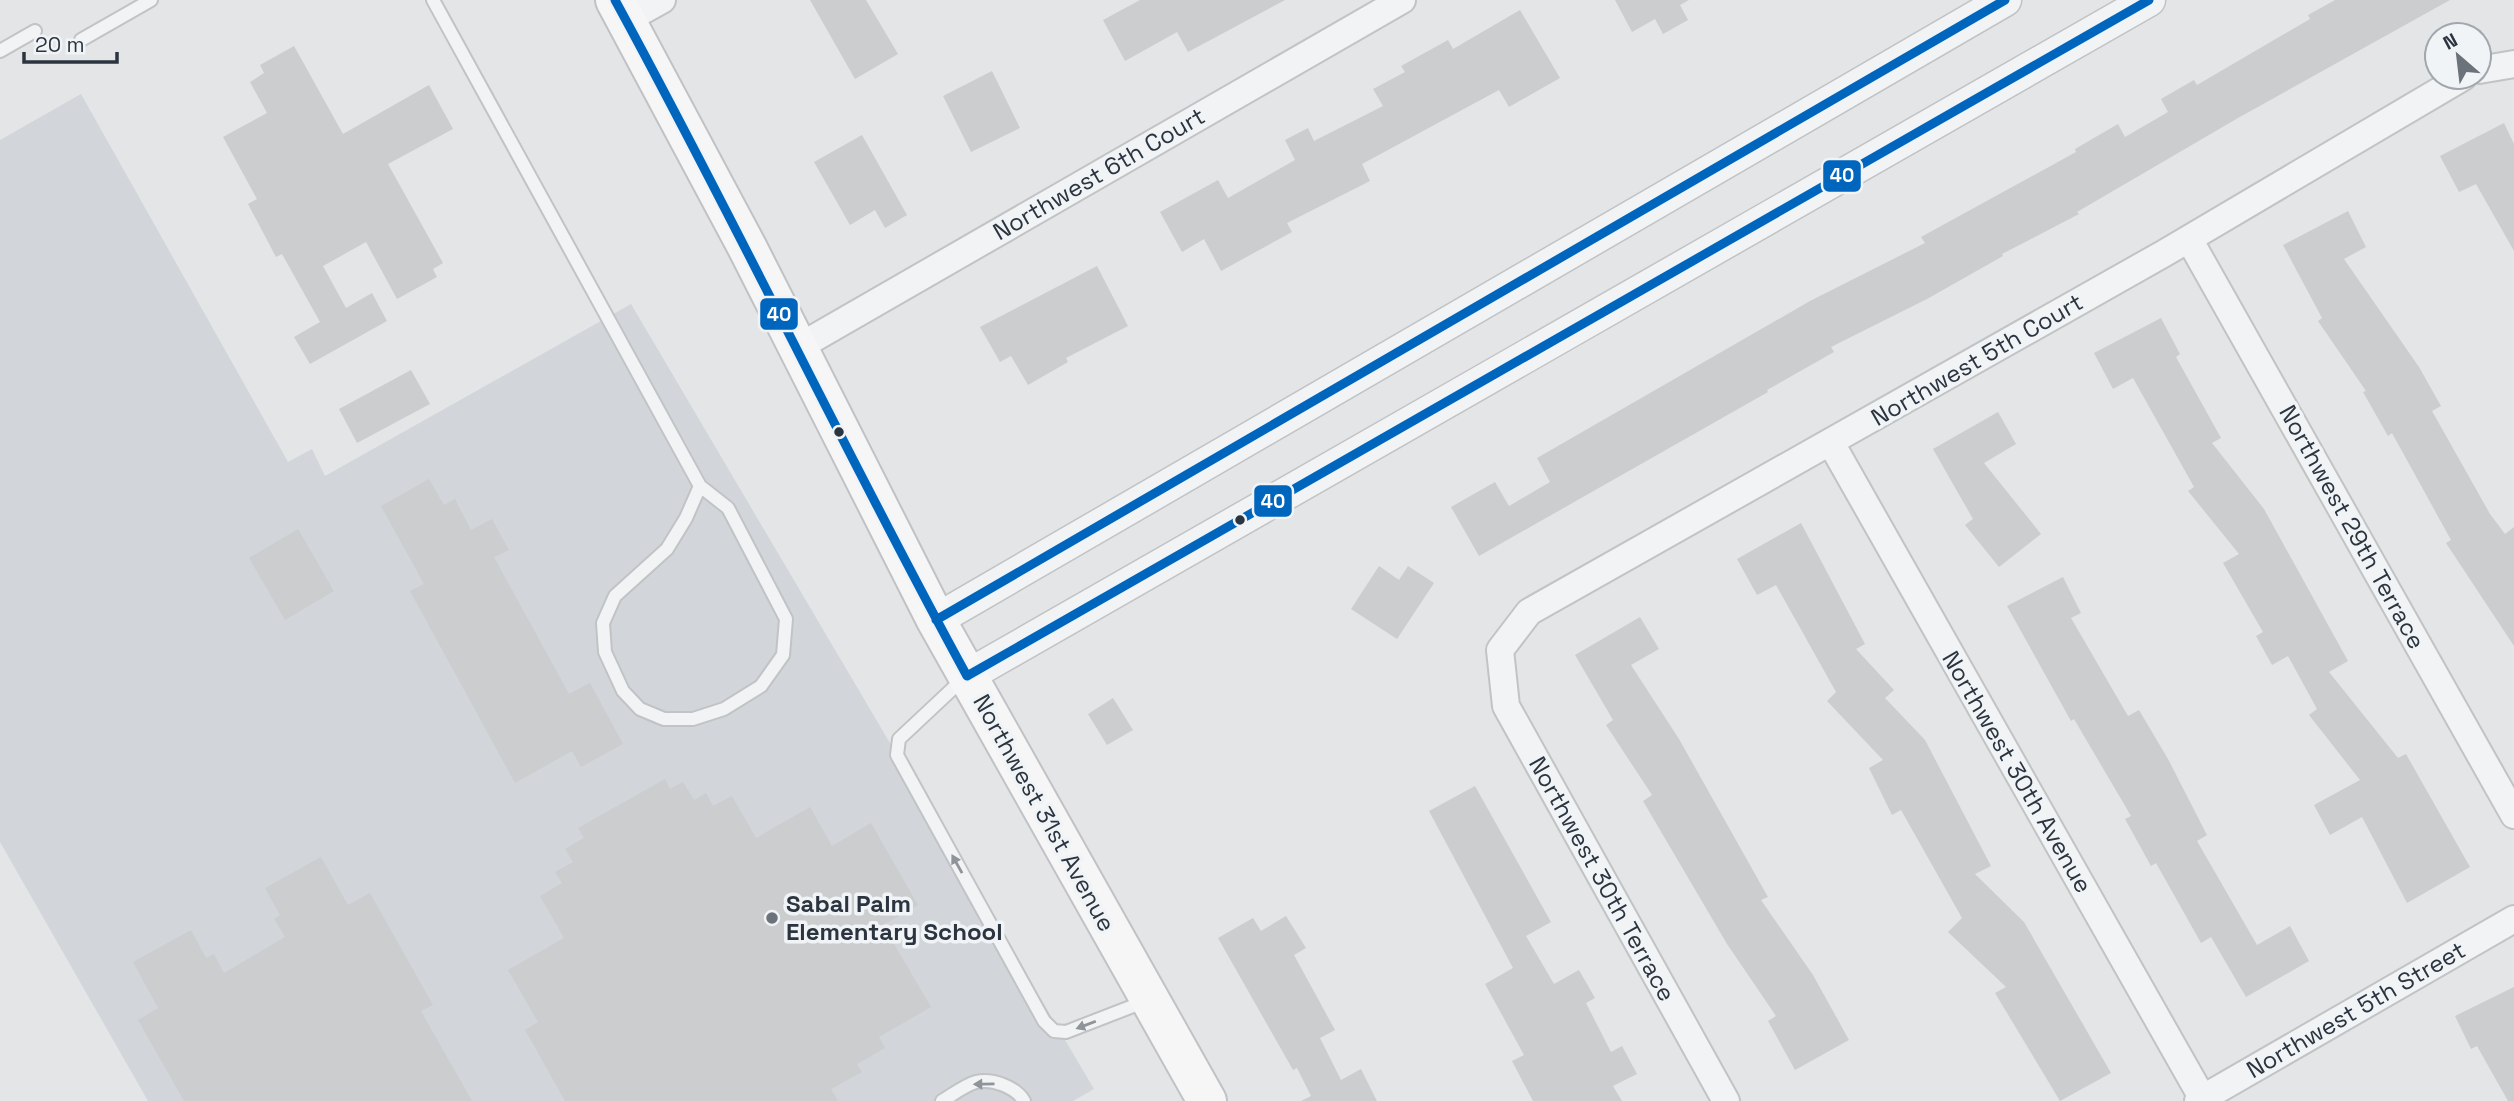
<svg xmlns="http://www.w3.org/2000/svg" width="2514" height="1101" viewBox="0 0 2514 1101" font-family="'Space Grotesk',sans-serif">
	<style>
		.built { fill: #d2d5da }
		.building { fill: #cbcdcf }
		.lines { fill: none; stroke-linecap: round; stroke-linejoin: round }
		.service-casing { stroke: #c1c3c5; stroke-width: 16 }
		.minor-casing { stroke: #c1c3c5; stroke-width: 30 }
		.tertiary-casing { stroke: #c1c3c5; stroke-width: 35 }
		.primary-casing { stroke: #c0c2c5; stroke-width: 42 }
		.service { stroke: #f2f3f4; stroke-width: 12 }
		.minor { stroke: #f2f3f4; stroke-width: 26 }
		.tertiary { stroke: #f2f3f4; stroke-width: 32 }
		.primary { stroke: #f6f6f6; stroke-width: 38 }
		.bus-1-casing { stroke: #f1f4f6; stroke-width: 14 }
		.bus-1 { stroke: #0065bd; stroke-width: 9 }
		.oneway { fill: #8e949a }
		.bus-dot { fill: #2b343f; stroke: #f1f4f6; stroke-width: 2.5 }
		.poi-dot { fill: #6b727a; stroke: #f1f4f6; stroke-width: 2.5 }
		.labels { text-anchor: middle; stroke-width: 7; stroke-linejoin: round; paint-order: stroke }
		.street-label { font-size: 24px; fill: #2b343f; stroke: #f1f4f6 }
		.poi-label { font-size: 24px; font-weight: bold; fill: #2b343f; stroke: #f1f4f6; text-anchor: start }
		.line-badge { stroke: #f1f4f6; stroke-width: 2.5 }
		.badge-label { font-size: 19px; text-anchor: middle; font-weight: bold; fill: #fff }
	</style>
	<rect width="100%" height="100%" fill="#e3e5e7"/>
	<path class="built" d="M81,94L288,462L312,449L325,476L631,304L1094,1089L1073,1101H148L0,842V140Z"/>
	<path class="building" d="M810,0H866L898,54L855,79Z
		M1140,0H1285L1188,52L1177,32L1125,61L1103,20Z
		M1615,0H1689L1680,5L1688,20L1663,34L1655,19L1632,32Z
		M2335,0H2450L2238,118L2077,212L2079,214L2002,254L2003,256L1927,299L1831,347L1834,352L1767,390L1768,392L1479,556L1451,507L1495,482L1509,506L1550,482L1537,458L1810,301L1925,243L1921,237L2076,152L2075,149L2118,124L2125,137L2168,112L2161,99L2194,80L2197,85L2310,19L2308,15Z
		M1520,10L1560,78L1509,107L1499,90L1362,164L1370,181L1287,223L1292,232L1221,271L1204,239L1182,252L1160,212L1218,180L1228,198L1295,160L1285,140L1308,128L1314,141L1383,106L1373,89L1405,72L1401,66L1448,40L1453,49Z
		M294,46L343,134L429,85L453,129L388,164L443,263L433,269L437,277L397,299L366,242L323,266L346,308L372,293L387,321L310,364L294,337L320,322L282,254L276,257L248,204L257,199L223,137L267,113L250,82L264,73L260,65Z
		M992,71L1020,128L971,152L943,96Z
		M2504,123L2514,144V251L2476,184L2459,192L2440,156Z
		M862,135L907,215L885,228L875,210L850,225L814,162Z
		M2348,211L2366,247L2344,259L2419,367L2441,406L2432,411L2490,514L2505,534L2514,527V646L2446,543L2451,540L2392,433L2388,436L2363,392L2366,391L2318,321L2322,318L2283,245Z
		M1097,266L1128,326L1066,358L1068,362L1028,385L1011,356L1000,362L980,327Z
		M2161,318L2180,354L2176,357L2221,438L2212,443L2264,509L2348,661L2329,672L2398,758L2406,754L2470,867L2407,903L2362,817L2330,835L2314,805L2360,780L2309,715L2317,709L2288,656L2272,665L2256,636L2263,632L2223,563L2239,554L2188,491L2194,487L2133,378L2113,389L2094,353Z
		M411,370L430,404L357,443L339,409Z
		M1998,412L2016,444L1984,463L2041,534L1999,567L1965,525L1973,519L1933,449Z
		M429,479L444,505L455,499L471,530L492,519L509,550L494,557L569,694L590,683L623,744L581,767L572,751L515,783L410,591L424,584L381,506Z
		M1801,523L1865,644L1856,649L1894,690L1885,698L1925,740L1991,866L1975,874L2024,922L2111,1073L2060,1101L1995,993L2006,987L1948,932L1962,918L1901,810L1892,815L1869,768L1883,760L1827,701L1836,692L1776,585L1757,595L1737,559Z
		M298,529L334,591L285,620L249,558Z
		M1379,566L1399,580L1408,566L1434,583L1397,639L1351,609Z
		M2063,577L2081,613L2071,618L2128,716L2139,710L2168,759L2207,835L2197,841L2257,945L2290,926L2309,961L2246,997L2211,937L2201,943L2156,863L2151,866L2125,819L2131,816L2074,719L2071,721L2007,606Z
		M1640,617L1659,649L1631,665L1679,739L1768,897L1761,900L1813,975L1849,1040L1795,1070L1768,1021L1776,1016L1727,944L1643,801L1652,795L1606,725L1613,720L1575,655Z
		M1113,698L1133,730L1107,745L1088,714Z
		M665,779L670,789L683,782L694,800L706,793L713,806L732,796L756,838L810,807L832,846L871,823L918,905L883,925L931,1007L879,1037L885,1048L857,1064L862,1072L831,1089L838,1101H565L525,1030L538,1022L508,970L564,938L540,896L562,883L555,872L573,862L565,849L584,838L578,828Z
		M1475,786L1551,922L1526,936L1554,984L1579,970L1595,998L1586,1003L1611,1052L1622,1046L1637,1074L1613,1086L1622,1101H1533L1512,1061L1524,1055L1485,984L1513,968L1429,811Z
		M321,857L348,905L370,893L433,1005L421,1011L472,1101H184L138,1020L158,1008L133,962L191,930L206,958L214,954L224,973L285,937L274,919L280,915L265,888Z
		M1286,916L1306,948L1294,955L1335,1030L1320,1038L1341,1080L1361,1069L1377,1101H1301L1311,1096L1297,1068L1293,1070L1218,938L1253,918L1261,931Z
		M2514,987V1101H2508L2477,1046L2471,1049L2455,1016Z"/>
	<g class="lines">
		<defs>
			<path id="service" d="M433,0L700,486L728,508L786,619L783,655L761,686L724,709L693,719H664L640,709L623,691L605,652L603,623L615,596L667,549L686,518L700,486
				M81,40L151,0
				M0,51L35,31
				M963,679L899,739L897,755L1044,1021L1054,1031L1066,1032L1146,1001
				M942,1101C952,1095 965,1085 976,1082C992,1078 1016,1087 1024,1101"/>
			<path id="minor" d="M626,20L662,0
				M2479,70L2514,64
				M2189,239L2514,815
				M797,348L1402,0
				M1831,443L2204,1101
				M1726,1101L1506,706L1500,650L1529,612L2163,254L2463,77
				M2198,1101L2514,919"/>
			<path id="tertiary" d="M936,620L2005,0
				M967,676L2149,0"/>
			<path id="primary" d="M615,0L747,247L936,620L1207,1101"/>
		</defs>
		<use href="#service" class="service-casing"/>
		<use href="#minor" class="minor-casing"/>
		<use href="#tertiary" class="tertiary-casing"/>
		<use href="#primary" class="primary-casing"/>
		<use href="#service" class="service"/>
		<use href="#minor" class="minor"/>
		<use href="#tertiary" class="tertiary"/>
		<use href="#primary" class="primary"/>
		<defs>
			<path id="bus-1" d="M615,0C737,223 845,453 967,676L2149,0
				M936,620L2005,0"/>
		</defs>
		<use href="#bus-1" class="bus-1-casing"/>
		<use href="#bus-1" class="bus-1"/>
	</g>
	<defs><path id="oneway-solid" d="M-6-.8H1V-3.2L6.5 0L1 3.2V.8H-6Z" transform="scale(1.75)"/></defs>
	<g class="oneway">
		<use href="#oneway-solid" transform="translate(957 864) rotate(-119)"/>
		<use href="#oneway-solid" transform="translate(1086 1025) rotate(159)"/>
		<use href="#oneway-solid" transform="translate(984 1084) rotate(179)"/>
	</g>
	<g class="bus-dot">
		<circle cx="839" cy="432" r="6"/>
		<circle cx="1240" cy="520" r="6"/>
	</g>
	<circle class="poi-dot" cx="772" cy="918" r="7"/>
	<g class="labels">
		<g class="street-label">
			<text transform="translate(1099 174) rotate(-30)" y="8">Northwest 6th Court</text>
			<text transform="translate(1977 360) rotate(-30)" y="8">Northwest 5th Court</text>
			<text transform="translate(2352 527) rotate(61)" y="8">Northwest 29th Terrace</text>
			<text transform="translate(2017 772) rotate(60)" y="8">Northwest 30th Avenue</text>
			<text transform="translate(1044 813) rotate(61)" y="8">Northwest 31st Avenue</text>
			<text transform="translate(1602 879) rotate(61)" y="8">Northwest 30th Terrace</text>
			<text transform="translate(2356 1010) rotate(-30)" y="8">Northwest 5th Street</text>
		</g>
		<g class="poi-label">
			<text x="786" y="912">Sabal Palm<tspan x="786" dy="28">Elementary School</tspan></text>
		</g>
	</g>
	<g class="line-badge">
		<rect x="1822" y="159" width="40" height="34" rx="7" fill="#0065bd"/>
		<rect x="759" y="297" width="40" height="34" rx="7" fill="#0065bd"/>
		<rect x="1253" y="484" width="40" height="34" rx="7" fill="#0065bd"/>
	</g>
	<g class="badge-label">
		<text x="1842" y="182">40</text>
		<text x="779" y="321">40</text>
		<text x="1273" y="508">40</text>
	</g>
	<g transform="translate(2458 56) rotate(332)"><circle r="33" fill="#f1f4f6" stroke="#a2a7ad" stroke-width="2"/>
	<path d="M0-5L12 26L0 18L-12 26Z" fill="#6b727a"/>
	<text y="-10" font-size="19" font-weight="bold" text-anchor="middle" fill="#2b343f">N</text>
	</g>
	<path d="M24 52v10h93v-10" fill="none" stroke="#2b343f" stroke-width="3.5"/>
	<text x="35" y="52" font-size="21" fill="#2b343f" stroke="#f1f4f6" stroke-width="5" paint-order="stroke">20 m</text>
</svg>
